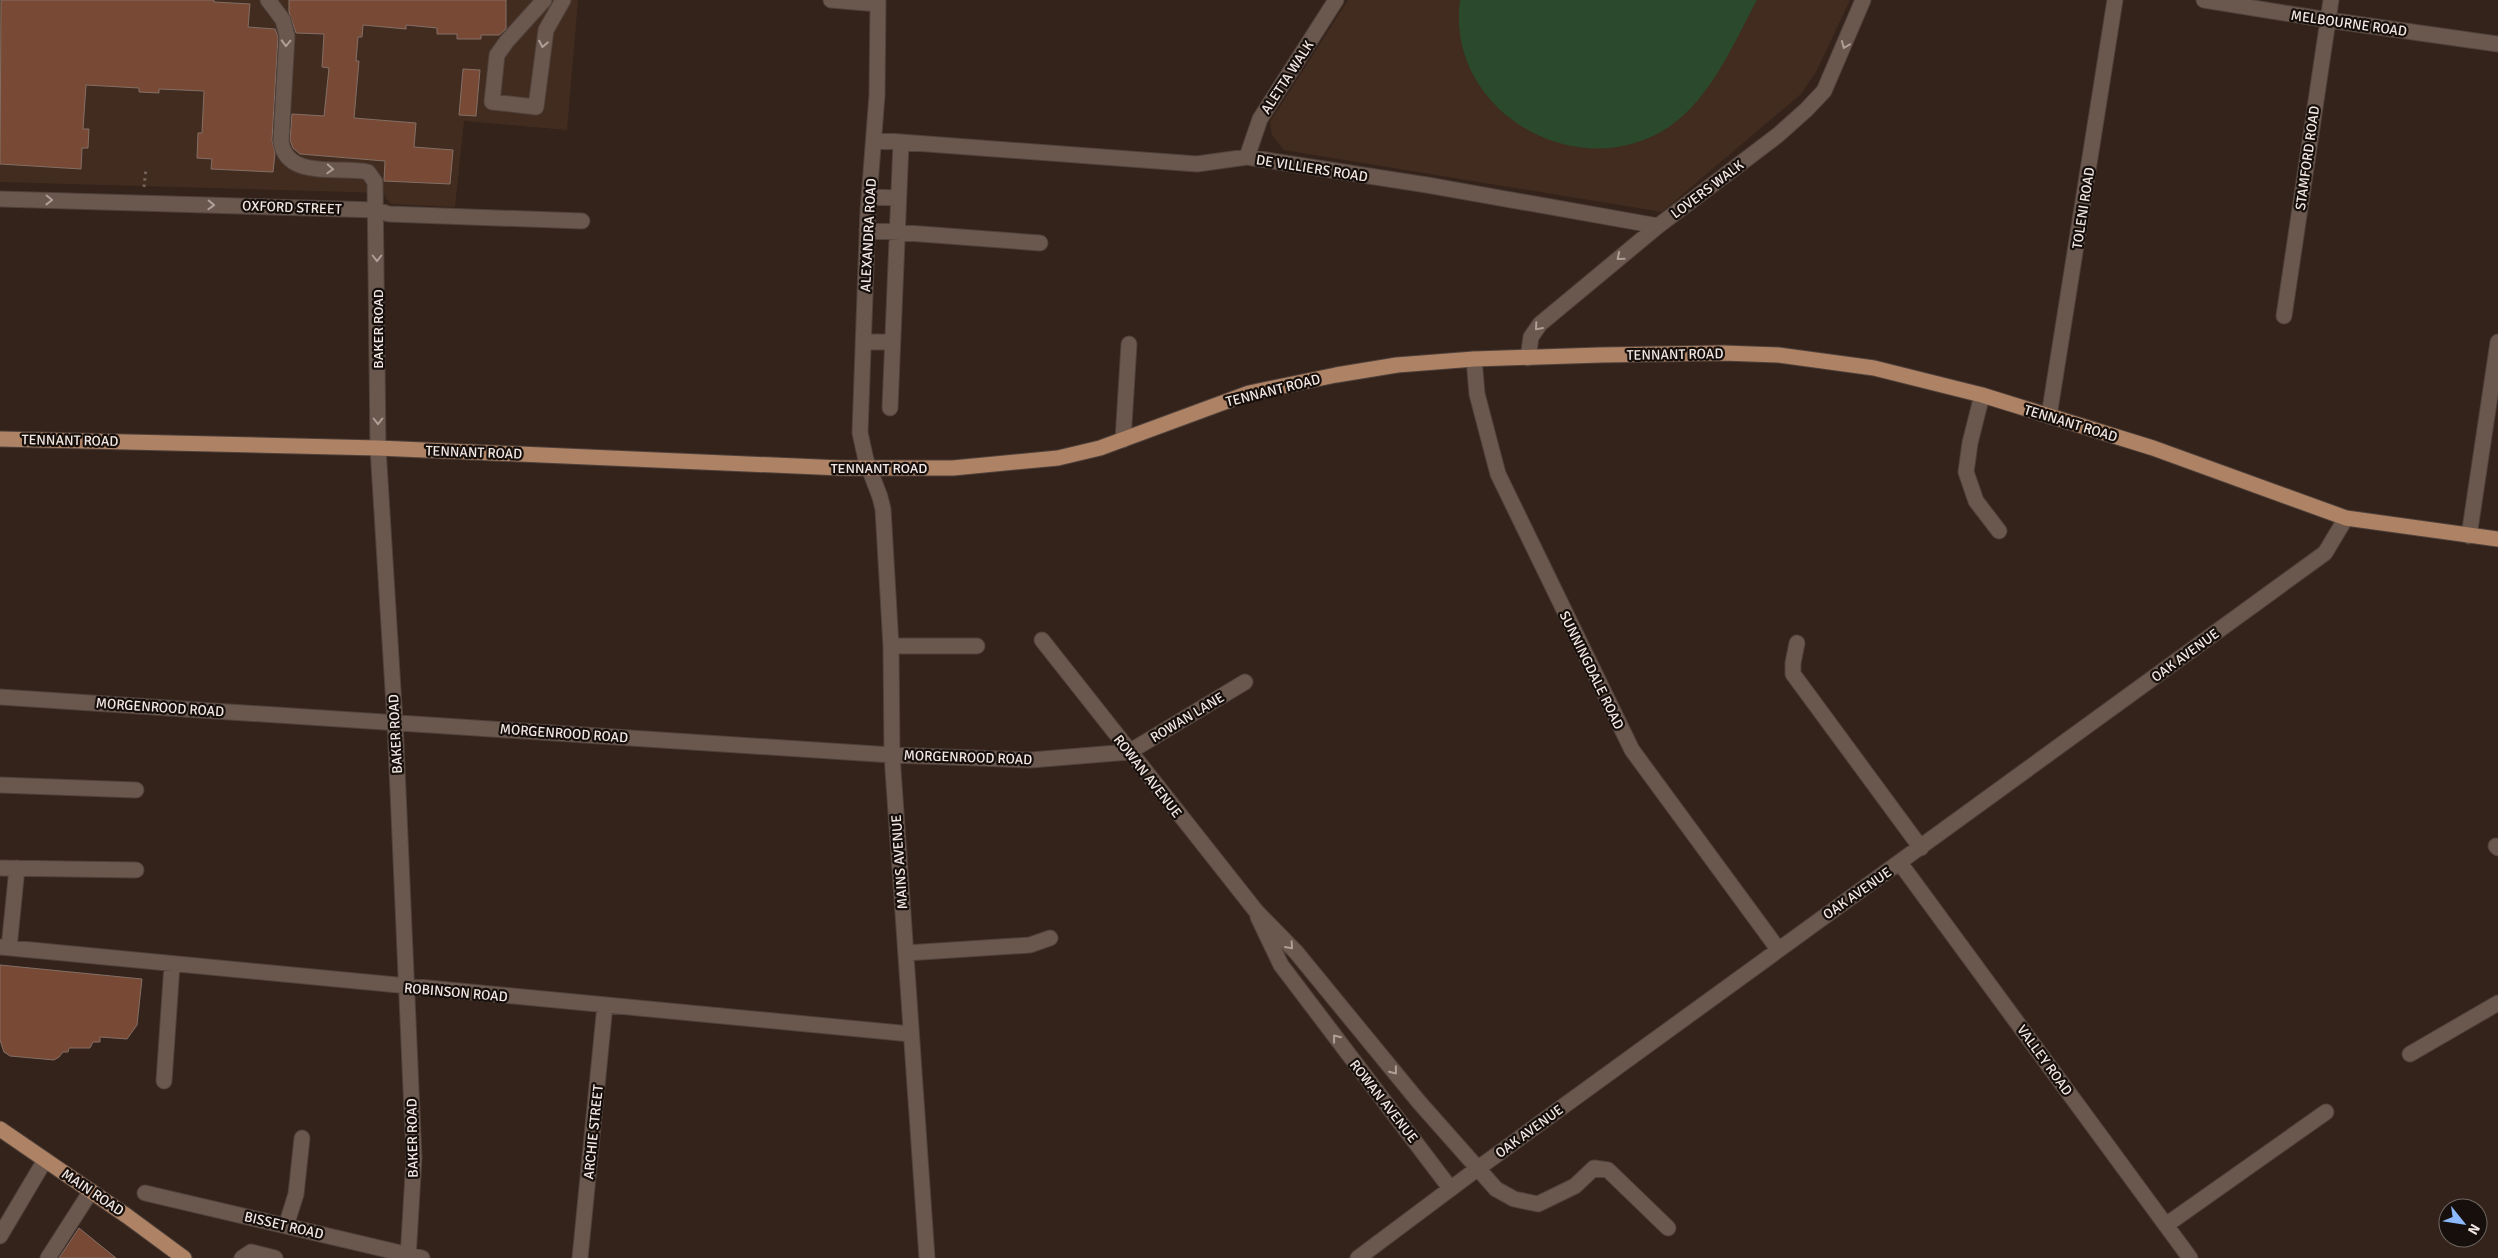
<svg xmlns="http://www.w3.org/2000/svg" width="2498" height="1258" viewBox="0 0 2498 1258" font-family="Signika,sans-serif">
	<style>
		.built { fill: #422c20 }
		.green { fill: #2a492d }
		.building { fill: #784935; stroke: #836f66 }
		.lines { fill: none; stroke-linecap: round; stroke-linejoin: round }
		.minor-casing { stroke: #4f413b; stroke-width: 17 }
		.major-casing { stroke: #4f413b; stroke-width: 17 }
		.path { stroke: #73635c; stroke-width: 3; stroke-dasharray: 2.5 4; stroke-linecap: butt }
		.minor { stroke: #6a584e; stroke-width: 15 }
		.major { stroke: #ae8264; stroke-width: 15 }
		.oneway { stroke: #aea098 }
		.labels { text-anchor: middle; stroke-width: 4.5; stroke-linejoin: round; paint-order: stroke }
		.street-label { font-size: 14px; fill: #f3e7e2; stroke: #160f0b }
	</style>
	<rect width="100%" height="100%" fill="#34231b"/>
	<path class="built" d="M0,0H578L567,130L464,121L455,207L391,204L385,197L384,193L0,182Z
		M1348,0H1850L1816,72L1801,94L1662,212L1284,150L1272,135L1270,122Z"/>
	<path class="green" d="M1460,0H1757C1733,44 1712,97 1669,127C1577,188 1445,111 1460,0Z"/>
	<path class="building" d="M1,0H214V2L250,4L248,27L275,29L278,37L272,140L275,153L273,172L211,169L212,159L197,158L198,133H202L204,91L159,89V93L139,92V88L86,85L83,129H89L88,148H82L81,169L0,164Z
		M289,0H506V29L499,35H481V39H457V34H437V28L406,25V29L363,25L362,37H358L356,61H359L354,118L416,123L414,147L453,150L450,184L384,181L385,161L300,154L293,148L290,140L292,114L324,116L329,68L322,67L324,34L296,33L289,12Z
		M463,69L480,70L476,116L459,115Z
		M0,965L142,979L137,1025L127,1039L100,1037V1042H93L90,1048H69L68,1052H63L59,1057L54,1060L10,1056L4,1052L0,1040Z
		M79,1228L116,1258H59Z"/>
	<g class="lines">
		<defs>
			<path id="minor" d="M268,0L283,20L287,36L281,141C286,180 340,166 368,172L375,182L378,448L395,722L414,1158L408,1258
				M544,0L507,41L497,55L492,102L536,107L546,30L563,0
				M831,0L878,4
				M878,0L877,95L868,211L860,433L866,460L880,497L883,509L891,646L892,755L927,1258
				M2204,0L2328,20L2498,44
				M874,140L1197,164L1247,157L1427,185L1658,226
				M1247,157L1260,119L1336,0
				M870,197L898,198
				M0,199L377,210L389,214L582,221
				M867,230L1040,243
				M2284,316L2331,0
				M863,342H892
				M1528,358L1531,337L1540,324L1658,226L1778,135L1806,110L1824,91L1863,0
				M1474,359L1477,394L1498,474L1632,750L1778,949
				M1982,395L1970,443L1966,472L1976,501L1999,531
				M890,408L901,143
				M2049,416L2115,0
				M1123,440L1129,344
				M2469,536L2498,342
				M1042,640L1256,911L1296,952L1419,1102L1496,1189L1514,1199L1538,1204L1575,1186L1594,1168L1608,1170L1668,1228
				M1797,643L1793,663V674L1921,848
				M891,646H977
				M0,697L892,755L1031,760L1129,752L1245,682
				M0,785L136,790
				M2496,846L2498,848
				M1900,863L2190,1258
				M0,868L136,870
				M1258,917L1281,965L1450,1188
				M0,947L911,1034
				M9,948L17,868
				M906,953L1030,945L1050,938
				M2410,1054L2498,1003
				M164,1081L172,965
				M145,1193L422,1258
				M2166,1225L2326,1112
				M286,1226L296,1194L302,1138
				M0,1236L45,1160
				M48,1258L91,1191
				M242,1258L251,1252L275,1258
				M580,1258L605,1005
				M1358,1258L1477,1169L2325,553L2346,518"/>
			<path id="major" d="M0,439L378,448L841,468H953L1058,458L1100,448L1249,393L1336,375L1397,365L1474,359L1600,355L1723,353L1778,355L1874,368L1982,395L2153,448L2346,518L2498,539
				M0,1129L127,1216L184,1258"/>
		</defs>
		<use href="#minor" class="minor-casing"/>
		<use href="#major" class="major-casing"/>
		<path class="path" d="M144,187L146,168"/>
		<use href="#minor" class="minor"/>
		<use href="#major" class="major"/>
	</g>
	<defs><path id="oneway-chevron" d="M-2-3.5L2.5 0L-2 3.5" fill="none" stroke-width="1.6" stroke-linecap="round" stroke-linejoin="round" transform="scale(1.25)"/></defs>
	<g class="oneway">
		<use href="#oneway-chevron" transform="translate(286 43) rotate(92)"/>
		<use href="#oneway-chevron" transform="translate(543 44) rotate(101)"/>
		<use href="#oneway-chevron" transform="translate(1845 45) rotate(112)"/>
		<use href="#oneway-chevron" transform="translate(330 169) rotate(3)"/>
		<use href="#oneway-chevron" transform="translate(49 200) rotate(1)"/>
		<use href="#oneway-chevron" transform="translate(211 205) rotate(2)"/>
		<use href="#oneway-chevron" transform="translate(1620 257) rotate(141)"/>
		<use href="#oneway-chevron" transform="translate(377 258) rotate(90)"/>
		<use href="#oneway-chevron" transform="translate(1538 327) rotate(131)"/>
		<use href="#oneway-chevron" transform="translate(378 421) rotate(90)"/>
		<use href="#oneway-chevron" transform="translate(1290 946) rotate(48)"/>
		<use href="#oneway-chevron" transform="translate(1336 1038) rotate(-128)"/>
		<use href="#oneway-chevron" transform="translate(1394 1071) rotate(51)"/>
	</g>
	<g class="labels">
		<g class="street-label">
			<text transform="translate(2349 23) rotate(8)" y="5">MELBOURNE ROAD</text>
			<text transform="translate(1287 77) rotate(-57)" y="5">ALETTA WALK</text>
			<text transform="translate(2307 158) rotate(-82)" y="5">STAMFORD ROAD</text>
			<text transform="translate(1312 168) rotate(9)" y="5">DE VILLIERS ROAD</text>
			<text transform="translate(1707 189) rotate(-37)" y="5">LOVERS WALK</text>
			<text transform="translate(292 207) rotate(2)" y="5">OXFORD STREET</text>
			<text transform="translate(2083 208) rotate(-81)" y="5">TOLENI ROAD</text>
			<text transform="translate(868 235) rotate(-87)" y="5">ALEXANDRA ROAD</text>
			<text transform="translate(378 329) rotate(-90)" y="5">BAKER ROAD</text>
			<text transform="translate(1675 354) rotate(-1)" y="5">TENNANT ROAD</text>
			<text transform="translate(1273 390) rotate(-14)" y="5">TENNANT ROAD</text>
			<text transform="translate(2071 423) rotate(17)" y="5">TENNANT ROAD</text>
			<text transform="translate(70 440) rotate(1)" y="5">TENNANT ROAD</text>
			<text transform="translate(474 452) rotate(2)" y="5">TENNANT ROAD</text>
			<text x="879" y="473">TENNANT ROAD</text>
			<text transform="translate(2185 655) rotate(-36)" y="5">OAK AVENUE</text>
			<text transform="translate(1592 670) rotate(64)" y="5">SUNNINGDALE ROAD</text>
			<text transform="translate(160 707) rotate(4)" y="5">MORGENROOD ROAD</text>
			<text transform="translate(1187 717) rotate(-31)" y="5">ROWAN LANE</text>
			<text transform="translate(564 733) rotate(4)" y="5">MORGENROOD ROAD</text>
			<text transform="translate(395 734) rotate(-93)" y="5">BAKER ROAD</text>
			<text transform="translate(968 757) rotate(2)" y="5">MORGENROOD ROAD</text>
			<text transform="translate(1148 776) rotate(52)" y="5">ROWAN AVENUE</text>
			<text transform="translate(899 862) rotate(-94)" y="5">MAINS AVENUE</text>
			<text transform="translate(1857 893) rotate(-35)" y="5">OAK AVENUE</text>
			<text transform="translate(456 992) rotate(5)" y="5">ROBINSON ROAD</text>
			<text transform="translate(2045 1060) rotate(54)" y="5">VALLEY ROAD</text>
			<text transform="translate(1384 1101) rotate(52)" y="5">ROWAN AVENUE</text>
			<text transform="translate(1529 1131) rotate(-36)" y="5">OAK AVENUE</text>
			<text transform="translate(593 1132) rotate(-84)" y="5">ARCHIE STREET</text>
			<text transform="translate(412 1138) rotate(-91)" y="5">BAKER ROAD</text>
			<text transform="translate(93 1192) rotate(34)" y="5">MAIN ROAD</text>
			<text transform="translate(284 1225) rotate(13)" y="5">BISSET ROAD</text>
		</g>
	</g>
	<g transform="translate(2463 1223) rotate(120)"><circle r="24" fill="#160f0b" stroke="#6e6561"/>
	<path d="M0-4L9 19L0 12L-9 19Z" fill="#8cb9fc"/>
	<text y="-8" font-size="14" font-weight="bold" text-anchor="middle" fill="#f3e7e2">N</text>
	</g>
</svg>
